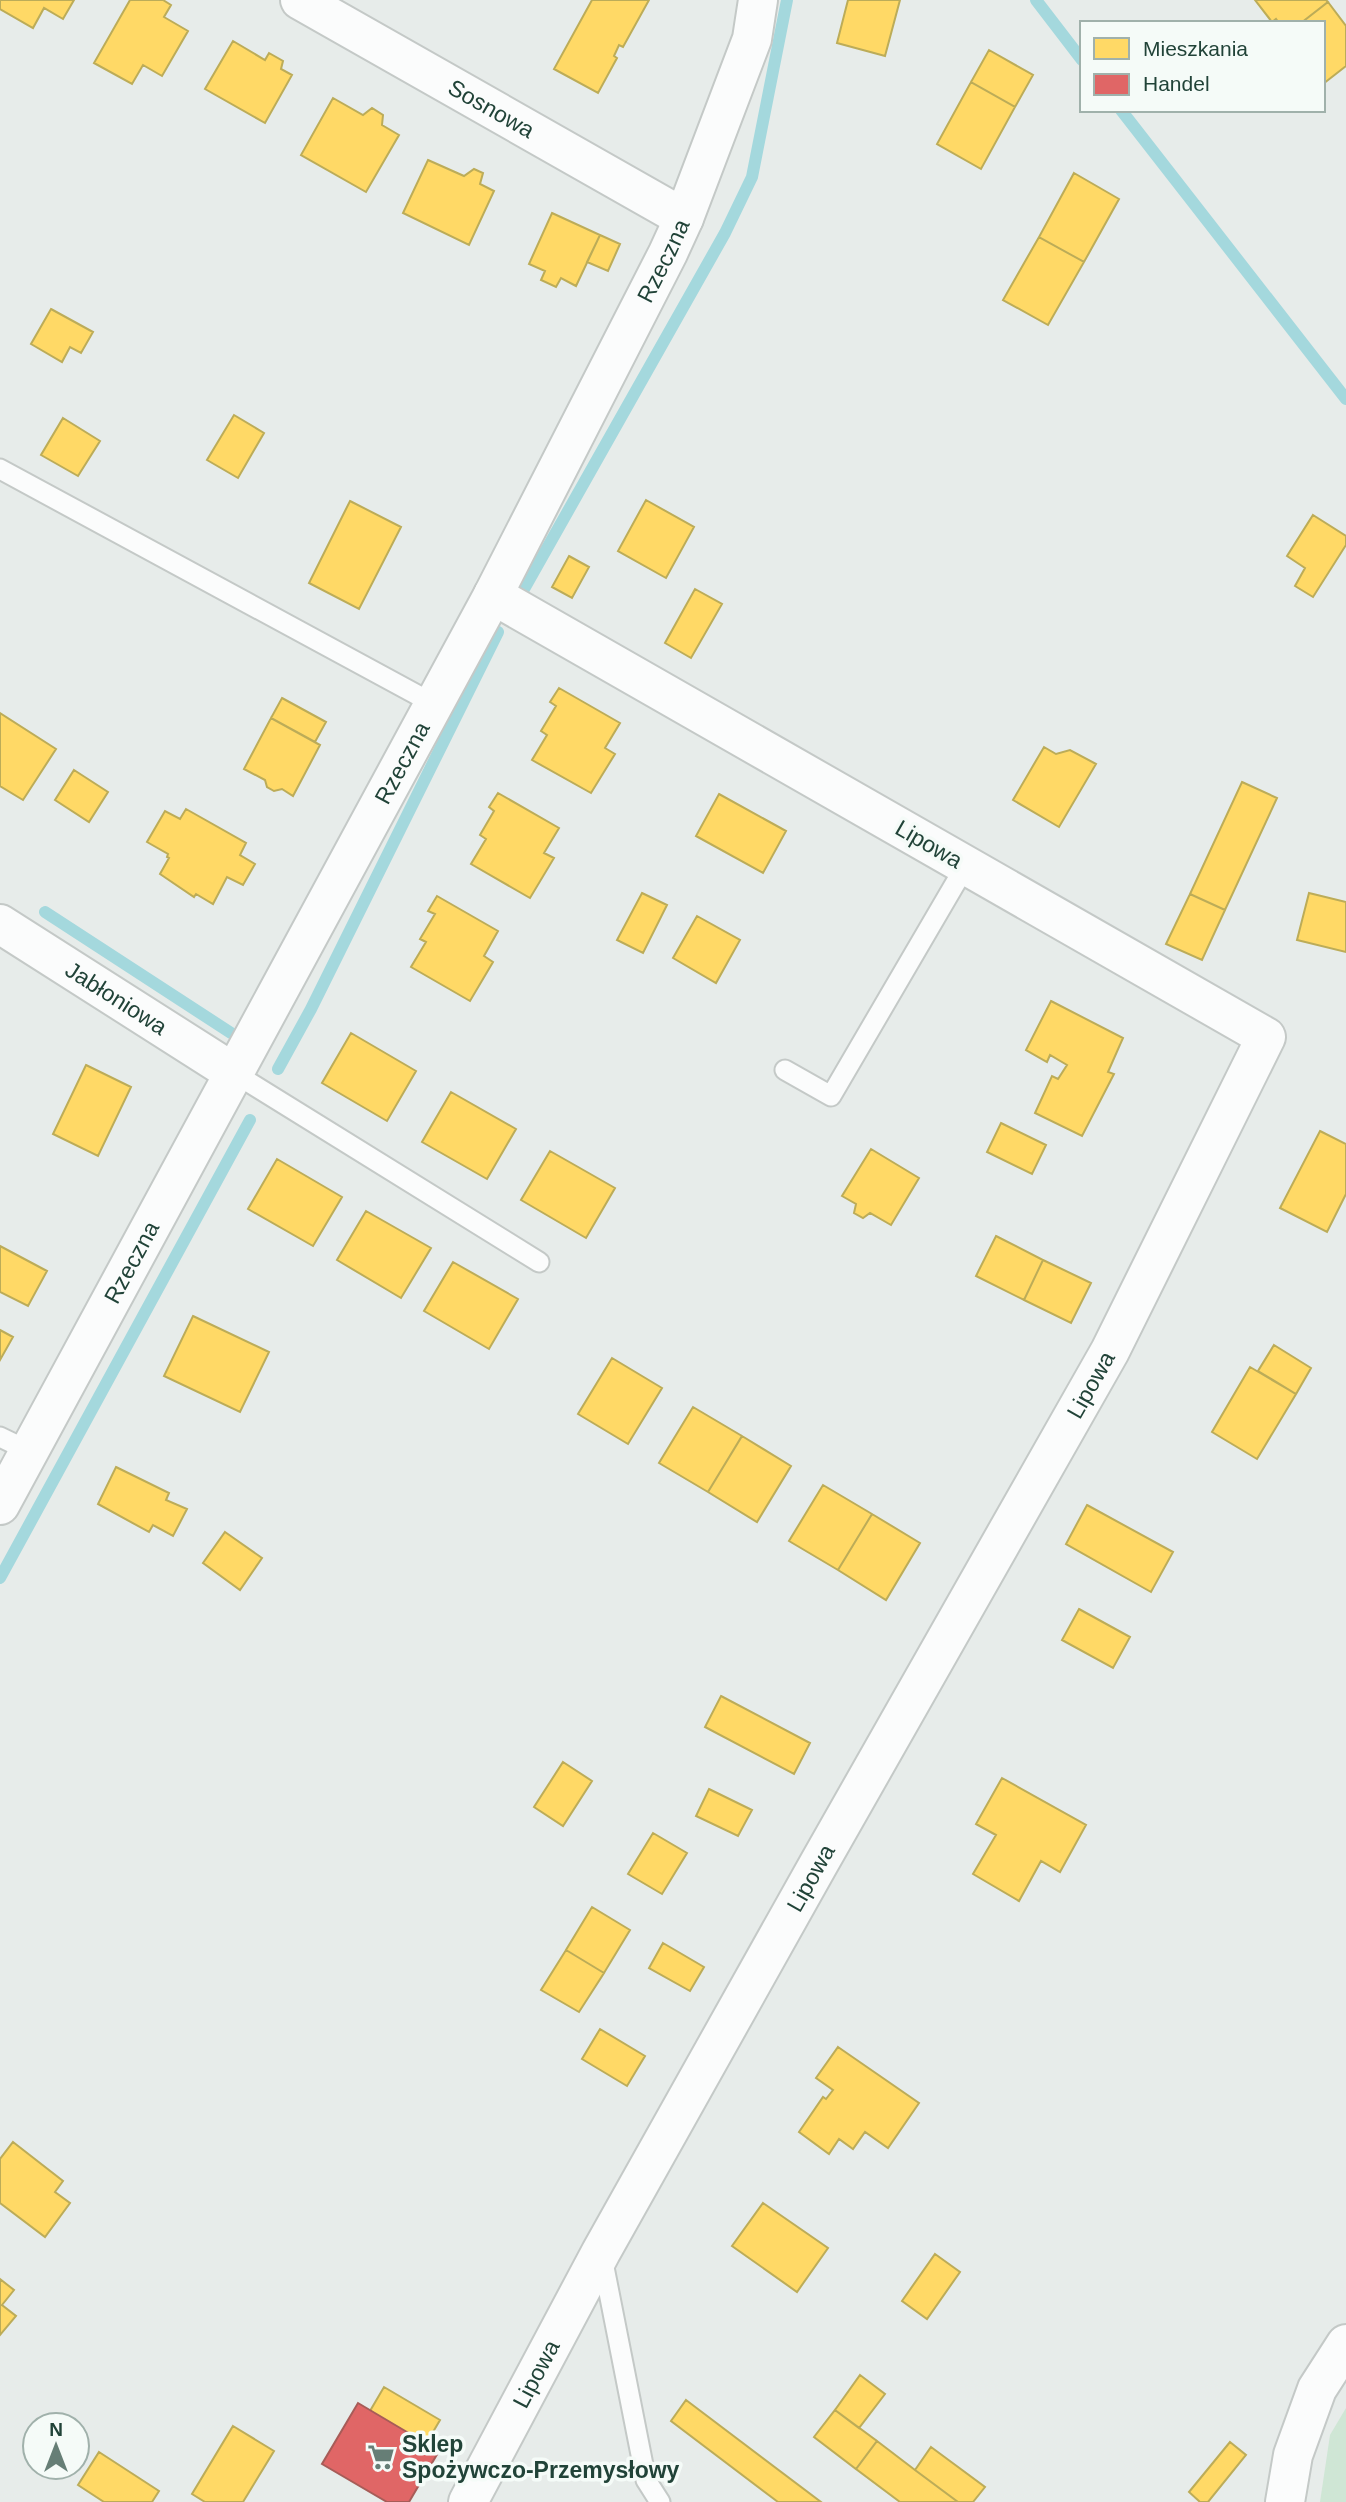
<svg xmlns="http://www.w3.org/2000/svg" width="1346" height="2502" viewBox="0 0 1346 2502" font-family="Arial,sans-serif">
	<style>
		.green { fill: #cfe6d5 }
		.homes { fill: #ffd966; stroke: #bcac58; stroke-width: 2 }
		.shops { fill: #e06666; stroke: #a75c58; stroke-width: 2 }
		.lines { fill: none; stroke-linecap: round; stroke-linejoin: round }
		.stream { stroke: #a4d8dd; stroke-width: 12 }
		.lane-casing { stroke: #c4c9c7; stroke-width: 23 }
		.street-casing { stroke: #c4c9c7; stroke-width: 42 }
		.lane { stroke: #fbfcfc; stroke-width: 19 }
		.street { stroke: #fbfcfc; stroke-width: 38 }
		.labels { text-anchor: middle; stroke-width: 7; stroke-linejoin: round; paint-order: stroke }
		.street-label { font-size: 23px; fill: #214338; stroke: #f5fbf8 }
		.poi-label { font-size: 23px; font-weight: bold; fill: #214338; stroke: #f5fbf8; text-anchor: start }
	</style>
	<rect width="100%" height="100%" fill="#e7ecea"/>
	<path class="green" d="M1346,2408V2502H1320L1330,2435Z"/>
	<path class="homes" d="M0,0H74L63,19L44,8L33,28L0,9Z
		M130,0H163L171,5L164,17L188,31L162,76L143,65L132,84L94,63Z
		M592,0H649L623,47L619,45L614,56L617,58L598,93L554,69Z
		M848,0H900L885,56L837,43Z
		M1255,0H1326L1328,2L1301,23H1279L1276,19L1272,22Z
		M1328,2L1346,26V66L1323,84V23H1301Z
		M233,41L265,60L269,53L283,61L281,69L292,75L265,123L205,89Z
		M989,50L1033,75L1015,107L971,82Z
		M971,82L1015,107L981,169L937,144Z
		M333,98L363,115L372,108L383,115L382,125L399,135L366,192L301,155Z
		M428,160L464,176L474,169L483,173L480,184L494,191L469,245L403,213Z
		M1074,173L1119,199L1084,262L1039,237Z
		M552,213L600,235L576,286L561,278L556,287L541,280L545,271L529,264Z
		M600,235L620,244L608,271L587,262Z
		M1039,237L1084,262L1048,325L1003,300Z
		M51,309L93,332L81,353L70,347L62,362L31,344Z
		M234,415L264,433L238,478L207,460Z
		M63,418L100,441L78,476L41,455Z
		M646,500L694,527L666,578L618,551Z
		M350,501L401,527L359,609L309,583Z
		M1313,515L1346,536V545L1313,597L1295,586L1305,568L1287,556Z
		M569,556L589,567L572,598L552,587Z
		M695,589L722,604L691,658L665,643Z
		M559,688L620,723L605,748L615,754L591,793L532,760L547,735L541,731L556,706L550,702Z
		M282,698L326,722L315,742L271,718Z
		M0,713L56,749L23,800L0,786Z
		M271,718L320,745L293,796L282,789L274,791L267,787L265,780L244,769Z
		M1044,747L1056,754L1070,750L1096,764L1059,827L1013,800Z
		M74,770L108,792L89,822L55,800Z
		M1242,782L1277,798L1225,910L1190,894Z
		M498,793L559,828L544,853L554,858L530,898L471,864L486,839L480,835L494,811L489,807Z
		M719,794L786,831L763,873L696,836Z
		M186,809L246,843L240,855L255,864L243,885L227,877L213,904L196,894L194,897L160,874L169,858L167,857L168,854L147,842L165,811L180,819Z
		M642,893L667,905L643,953L617,940Z
		M1309,893L1346,902V952L1297,940Z
		M1190,894L1225,910L1202,960L1166,944Z
		M437,896L498,931L484,956L493,962L470,1001L411,967L426,942L420,939L435,914L428,911Z
		M697,916L740,940L716,983L673,958Z
		M1051,1001L1123,1038L1108,1072L1114,1074L1082,1136L1035,1113L1052,1076L1058,1079L1067,1065L1050,1055L1047,1062L1026,1050Z
		M351,1033L416,1071L387,1121L322,1083Z
		M86,1065L131,1087L98,1156L53,1134Z
		M451,1092L516,1129L487,1179L422,1142Z
		M1001,1123L1046,1145L1032,1174L987,1152Z
		M1320,1131L1346,1144V1194L1327,1232L1280,1208Z
		M871,1149L919,1178L891,1225L870,1213L863,1218L854,1213L856,1204L842,1196Z
		M550,1151L615,1188L586,1238L521,1200Z
		M277,1159L342,1197L313,1246L248,1209Z
		M366,1211L431,1248L401,1298L337,1260Z
		M996,1236L1043,1260L1024,1300L976,1276Z
		M0,1246L47,1271L28,1306L0,1292Z
		M1043,1260L1091,1283L1071,1323L1024,1300Z
		M453,1262L518,1299L489,1349L424,1311Z
		M193,1316L269,1352L240,1412L164,1376Z
		M0,1330L13,1337L0,1360Z
		M1274,1345L1311,1368L1296,1394L1258,1371Z
		M612,1358L662,1388L628,1444L578,1414Z
		M1250,1367L1296,1394L1257,1459L1212,1432Z
		M693,1407L742,1436L708,1492L659,1463Z
		M742,1436L791,1466L757,1522L708,1492Z
		M116,1467L169,1493L166,1500L187,1509L173,1536L153,1525L149,1532L98,1504Z
		M823,1485L872,1514L838,1570L789,1541Z
		M1087,1505L1173,1552L1151,1592L1066,1544Z
		M872,1514L920,1543L886,1600L838,1570Z
		M225,1532L262,1558L240,1590L203,1563Z
		M1079,1609L1130,1637L1113,1668L1062,1640Z
		M721,1696L810,1743L794,1774L705,1727Z
		M563,1762L592,1781L563,1826L534,1807Z
		M1002,1778L1086,1825L1060,1872L1041,1861L1019,1901L973,1874L996,1835L976,1824Z
		M709,1789L752,1810L738,1836L696,1816Z
		M653,1833L687,1853L662,1894L628,1874Z
		M592,1907L630,1930L604,1973L566,1950Z
		M663,1943L704,1967L690,1991L649,1968Z
		M566,1950L604,1973L579,2012L541,1990Z
		M600,2029L645,2056L627,2086L582,2059Z
		M838,2047L919,2103L888,2148L865,2132L853,2149L839,2139L829,2154L799,2132L823,2097L826,2099L833,2090L816,2078Z
		M13,2142L63,2181L55,2192L70,2203L45,2237L0,2203V2159Z
		M763,2203L828,2248L797,2292L732,2246Z
		M935,2254L960,2272L927,2319L902,2301Z
		M0,2279L14,2290L2,2305L16,2316L0,2335Z
		M860,2375L885,2394L859,2428L835,2410Z
		M384,2387L440,2420L426,2444L370,2411Z
		M686,2400L821,2502H778L671,2421Z
		M835,2410L877,2441L856,2469L814,2437Z
		M233,2426L274,2451L243,2502H205L192,2494Z
		M877,2441L915,2470L958,2502H900L856,2469Z
		M1230,2442L1246,2455L1208,2502H1200L1189,2492Z
		M931,2447L985,2487L973,2502H958L915,2470Z
		M99,2452L159,2491L152,2502H104L78,2485Z"/>
	<path class="shops" d="M358,2403L439,2451L409,2502H387L322,2464Z"/>
	<g class="lines">
		<path class="stream" d="M1036,0L1082,60
			M1121,110L1346,399
			M524,589L725,233L752,177L787,0
			M45,912L231,1033
			M278,1069L311,1009L498,632
			M0,1578L250,1120"/>
		<defs>
			<path id="lane" d="M0,469L434,704
				M785,1070L831,1096L966,865
				M234,1073L539,1262
				M0,1437L29,1451
				M602,2257L646,2480L660,2502"/>
			<g id="street">
				<path id="s1" d="M300,0L684,218"/>
				<path id="s2" d="M0,924L234,1073"/>
				<path id="s3" d="M0,1505L493,595L668,253L684,218L752,39L758,0"/>
				<path id="s4" d="M468,2502L601,2252L818,1865L1110,1351L1266,1037L493,595"/>
				<path d="M1285,2502L1293,2455L1317,2389L1346,2344"/>
			</g>
		</defs>
		<use href="#lane" class="lane-casing"/>
		<use href="#street" class="street-casing"/>
		<use href="#lane" class="lane"/>
		<use href="#street" class="street"/>
	</g>
	<defs>
		<symbol id="supermarket-bare" viewBox="-9 -9 18 18"><path d="M-6-5.5h2.5l.6 2H6L4.5 2H-2.5L-4.4-4H-6ZM-1.5 3.2a1.3 1.3 0 1 0 .1 0ZM3 3.2a1.3 1.3 0 1 0 .1 0Z" fill="#667e76" stroke="#f5fbf8" stroke-width="2.5" paint-order="stroke"/></symbol>
	</defs>
	<g fill-rule="evenodd">
		<use href="#supermarket-bare" x="362" y="2438" width="38" height="38"/>
	</g>
	<g class="labels">
		<g class="street-label">
			<text dy="8" stroke="none"><textPath href="#s1" startOffset="220">Sosnowa</textPath></text>
			<text dy="8" stroke="none"><textPath href="#s3" startOffset="1410">Rzeczna</textPath></text>
			<text dy="8" stroke="none"><textPath href="#s3" startOffset="844">Rzeczna</textPath></text>
			<text transform="translate(929 844) rotate(30)" y="8">Lipowa</text>
			<text dy="8" stroke="none"><textPath href="#s2" startOffset="138">Jabłoniowa</textPath></text>
			<text dy="8" stroke="none"><textPath href="#s3" startOffset="276">Rzeczna</textPath></text>
			<text dy="8" stroke="none"><textPath href="#s4" startOffset="1279">Lipowa</textPath></text>
			<text dy="8" stroke="none"><textPath href="#s4" startOffset="712">Lipowa</textPath></text>
			<text dy="8" stroke="none"><textPath href="#s4" startOffset="145">Lipowa</textPath></text>
		</g>
		<g class="poi-label">
			<text x="402" y="2452">Sklep<tspan x="402" dy="26">Spożywczo-Przemysłowy</tspan></text>
		</g>
	</g>
	<rect x="1080" y="21" width="245" height="91" fill="#f5fbf8" stroke="#a0b1ab" stroke-width="2"/>
	<rect x="1094" y="38" width="35" height="21" fill="#ffd966" stroke="#a0b1ab" stroke-width="2"/>
	<text x="1143" y="56" font-size="21" fill="#214338">Mieszkania</text>
	<rect x="1094" y="74" width="35" height="21" fill="#e06666" stroke="#a0b1ab" stroke-width="2"/>
	<text x="1143" y="91" font-size="21" fill="#214338">Handel</text>
	<g transform="translate(56 2446)"><circle r="33" fill="#f5fbf8" stroke="#a0b1ab" stroke-width="2"/>
	<path d="M0-5L12 26L0 18L-12 26Z" fill="#667e76"/>
	<text y="-10" font-size="19" font-weight="bold" text-anchor="middle" fill="#214338">N</text>
	</g>
</svg>
